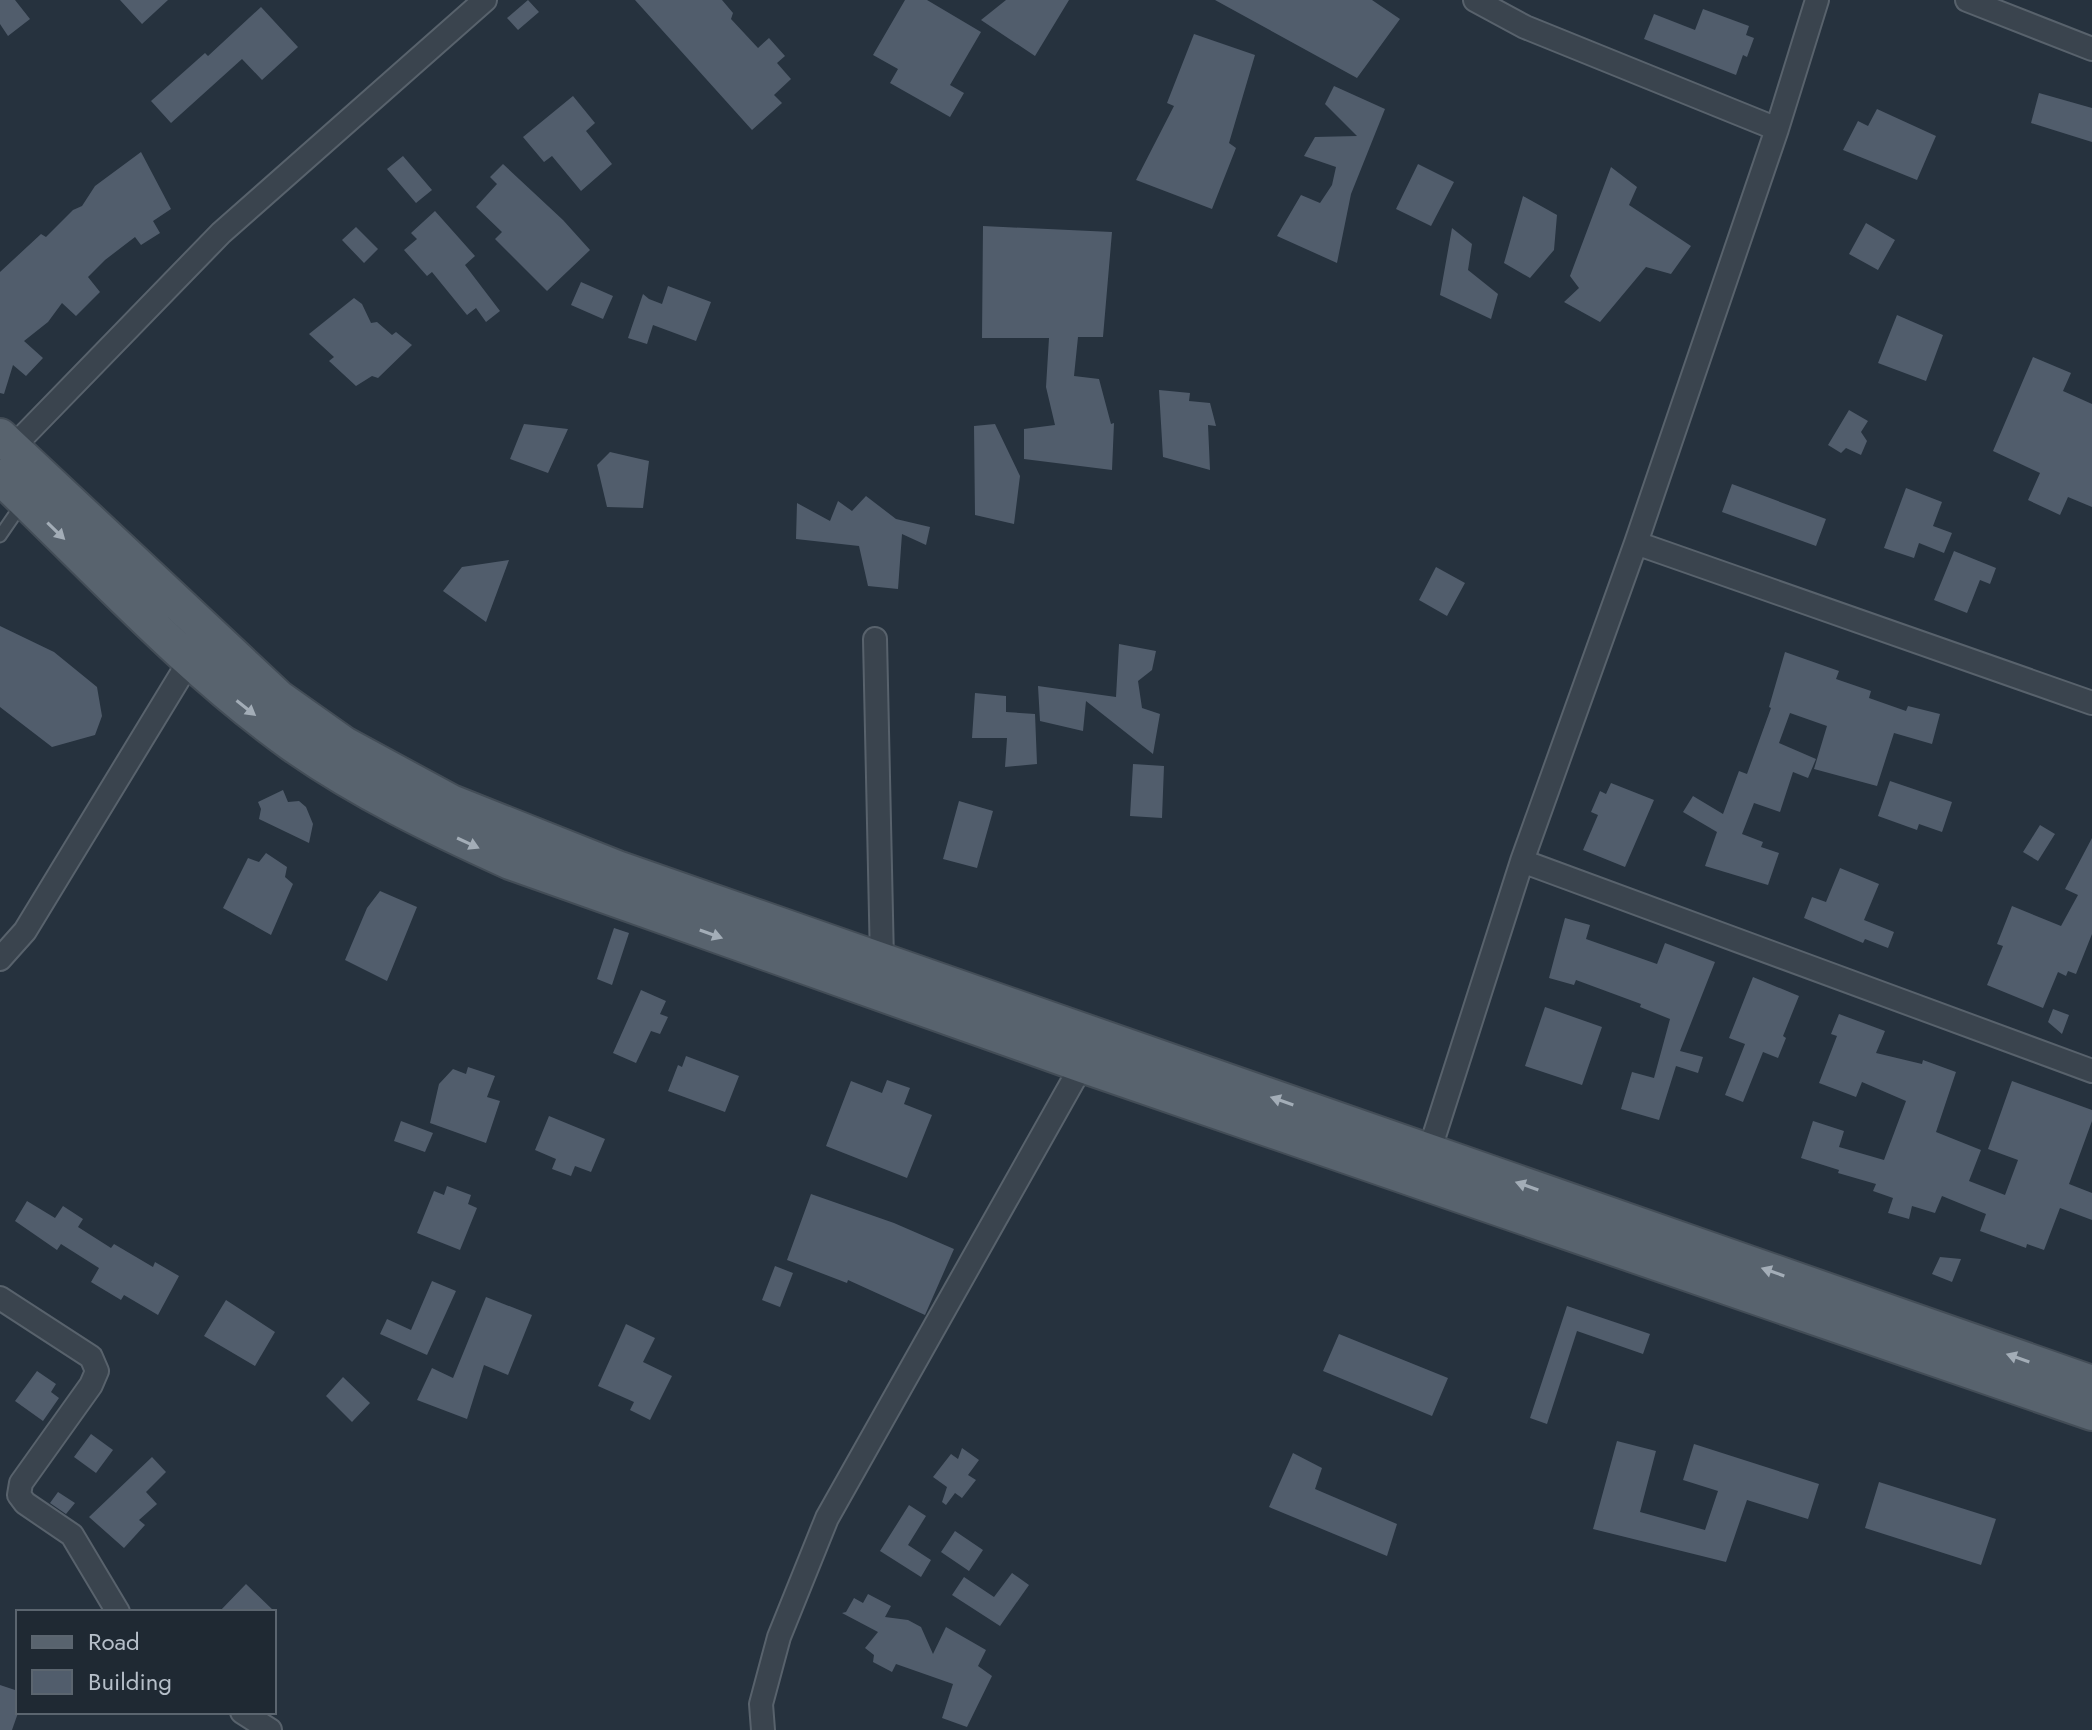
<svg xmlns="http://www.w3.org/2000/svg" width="2092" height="1730" viewBox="0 0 2092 1730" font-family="Jost,sans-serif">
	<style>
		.building { fill: #515d6c }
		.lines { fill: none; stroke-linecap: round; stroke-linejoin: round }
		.lane-casing { stroke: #58626c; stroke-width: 15 }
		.street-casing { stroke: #58626c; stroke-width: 26 }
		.primary-casing { stroke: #434d57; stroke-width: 38 }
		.lane { stroke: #3a444e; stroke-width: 11 }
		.street { stroke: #3a444e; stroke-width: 22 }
		.primary { stroke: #58636e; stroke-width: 34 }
		.oneway { fill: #a3adb7 }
	</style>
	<rect width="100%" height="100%" fill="#26323e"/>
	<path class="building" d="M0,0H15L30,19L8,36L0,24Z
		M120,0H168L142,24Z
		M528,0L539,12L518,30L507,18Z
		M635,0H722L733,13L731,19L758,48L769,38L785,56L777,63L791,79L774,95L782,103L752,130Z
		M905,0H927L981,32L950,85L964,93L950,117L890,83L898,69L873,55Z
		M1006,0H1069L1035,56L981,20Z
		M1215,0H1372L1400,19L1357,78Z
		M261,7L298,47L262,80L242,59L171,123L151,101L205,53L208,56Z
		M1703,9L1749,26L1746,35L1754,38L1747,57L1743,55L1736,75L1644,39L1654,14L1695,30Z
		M1194,34L1255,55L1229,143L1236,148L1212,209L1136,180L1174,106L1167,103Z
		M1334,86L1385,109L1351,194L1337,263L1277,236L1301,195L1320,203L1332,185L1336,167L1304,156L1315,137L1357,136L1325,104Z
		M2039,93L2092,108V142L2031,123Z
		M573,96L595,123L586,131L612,164L581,191L552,156L544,162L523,137Z
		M1877,109L1936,136L1917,180L1843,150L1858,121L1868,126Z
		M141,152L171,209L153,221L160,233L141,245L135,237L105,260L88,277L100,292L76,316L62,303L48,322L24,341L43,358L26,376L13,365L4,394L0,393V272L41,234L46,237L73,210L82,206L95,186Z
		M403,156L432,190L416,203L387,169Z
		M503,164L563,220L590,250L547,291L495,239L502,232L476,207L497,184L490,177Z
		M1418,164L1454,182L1431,226L1396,209Z
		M1611,167L1637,187L1629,205L1691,246L1671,274L1646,267L1600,322L1564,302L1579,288L1570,276Z
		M1523,196L1557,215L1554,250L1530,278L1504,263Z
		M435,211L475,256L465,265L500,311L486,322L476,308L467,315L432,272L427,276L404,250L417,239L411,233Z
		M1866,223L1895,240L1878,270L1849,254Z
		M983,226L1112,232L1103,337H1078L1074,376L1099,379L1111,424L1114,423L1112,470L1024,459V429L1055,425L1046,387L1049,338H982Z
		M356,227L378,249L364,263L342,240Z
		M1452,228L1472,244L1468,270L1498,294L1491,319L1440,295Z
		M581,282L613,296L603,319L571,305Z
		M668,286L711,302L696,341L653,325L647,344L628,338L643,294L649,299L662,304Z
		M354,298L362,304L371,323L377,322L392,335L396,332L412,345L378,378L372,376L356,386L329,361L334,357L309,334Z
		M1897,315L1943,335L1926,381L1878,363Z
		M2033,357L2071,373L2063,391L2092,404V507L2068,497L2060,515L2028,500L2040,473L1993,451Z
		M1159,390L1190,393L1189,401L1210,403L1216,426L1208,425L1210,470L1163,457Z
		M1849,410L1868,421L1861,432L1867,441L1861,455L1846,448L1841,453L1828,445Z
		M524,424L568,429L548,473L510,459Z
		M995,424L1020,476L1014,524L975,515L974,426Z
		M610,452L649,461L643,508L607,507L597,465Z
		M1732,484L1826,519L1816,546L1722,512Z
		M1906,488L1942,502L1933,526L1952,533L1944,553L1919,543L1914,558L1884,548Z
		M866,496L896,519L930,527L926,545L902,534L898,589L868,586L859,546L796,539L797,503L830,521L838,501L852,511Z
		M1954,551L1996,568L1990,584L1980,580L1967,613L1934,600Z
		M509,560L486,622L443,591L462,567Z
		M1436,567L1465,583L1447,616L1419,600Z
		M0,626L54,652L97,687L102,716L95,735L52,747L0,707Z
		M1119,644L1156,651L1152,670L1138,681L1142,708L1160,714L1153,754L1086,701L1083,731L1040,721L1038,686L1116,697Z
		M1785,652L1839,671L1836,679L1871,691L1869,698L1906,711L1908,706L1940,714L1932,744L1894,733L1877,786L1814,769L1827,726L1790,713L1779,743L1816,759L1808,778L1793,772L1780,812L1754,803L1742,834L1763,842L1761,847L1779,853L1768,885L1705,866L1717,832L1683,812L1693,796L1723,814L1739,771L1747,774L1771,708L1769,707Z
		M975,693L1006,696V712L1035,714L1037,764L1005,767L1007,738H972Z
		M1133,764L1164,766L1162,818L1130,816Z
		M1890,781L1952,802L1942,832L1919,824L1917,830L1878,816Z
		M1611,783L1654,800L1625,867L1583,850L1598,815L1591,812L1600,791L1606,794Z
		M283,790L288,802L299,801L306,807L313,824L309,843L259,819L261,809L258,802Z
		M959,801L993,811L977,868L943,859Z
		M2040,825L2055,834L2038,861L2023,852Z
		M2092,838V934L2076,974L2068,971L2066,976L2058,972L2043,1008L1987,985L2003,946L1997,944L2012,906L2061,926L2078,895L2065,889Z
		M266,853L287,867L285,877L293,884L271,935L223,908L248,858L259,862Z
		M1840,868L1879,884L1864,920L1894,932L1888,948L1865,939L1863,943L1804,918L1812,897L1826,902Z
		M380,891L417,907L387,981L345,960L367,908Z
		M1565,918L1590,925L1586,939L1657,964L1665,943L1715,962L1680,1051L1703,1057L1698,1073L1676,1066L1659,1120L1621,1109L1632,1072L1654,1078L1670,1019L1640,1007L1641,1004L1576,980L1574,985L1549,978Z
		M614,928L629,933L612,985L597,979Z
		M1753,977L1799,996L1783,1036L1786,1038L1778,1058L1763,1052L1743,1102L1725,1095L1745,1044L1729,1038Z
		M641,990L666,1001L660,1014L668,1017L660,1034L651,1031L636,1063L613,1053Z
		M1545,1007L1602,1027L1582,1085L1525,1066Z
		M2053,1009L2069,1015L2062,1034L2048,1022Z
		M1839,1014L1885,1031L1876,1053L1922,1064L1923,1060L1956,1072L1936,1132L1981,1150L1969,1181L2005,1195L2018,1160L1988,1149L2012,1081L2092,1110V1121L2069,1184L2092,1193V1220L2060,1208L2044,1250L2027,1244L2026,1248L1980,1231L1986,1214L1942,1196L1935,1213L1912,1206L1909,1219L1888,1213L1893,1198L1873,1191L1876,1184L1838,1173L1839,1170L1801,1158L1813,1121L1844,1131L1839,1147L1884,1160L1906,1101L1862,1082L1856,1097L1819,1083L1837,1036L1831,1034Z
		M686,1056L739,1076L725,1112L668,1091L678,1065L682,1067Z
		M468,1067L495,1076L487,1097L500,1101L486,1143L430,1123L439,1084L453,1069L466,1074Z
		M887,1080L910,1088L904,1104L932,1115L907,1178L826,1146L851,1081L882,1093Z
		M549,1116L605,1139L591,1172L575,1166L571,1176L552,1169L556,1159L535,1150Z
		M401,1121L433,1133L425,1152L394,1141Z
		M447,1186L471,1195L468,1204L477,1208L460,1250L417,1233L434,1191L444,1195Z
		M811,1194L894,1223L954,1249L925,1315L848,1280L847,1283L787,1260Z
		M27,1201L55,1218L63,1206L83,1219L78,1227L111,1248L114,1244L153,1267L155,1262L179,1276L158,1315L124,1295L121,1300L91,1282L99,1268L61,1244L57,1250L15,1221Z
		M1940,1257L1961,1259L1952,1282L1932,1274Z
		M775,1266L793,1273L780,1307L762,1300Z
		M432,1281L456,1291L427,1355L380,1334L387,1319L411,1330Z
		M486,1297L532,1315L508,1375L484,1365L467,1419L417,1400L432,1368L453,1378Z
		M226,1300L275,1332L255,1366L204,1336Z
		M1567,1306L1650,1334L1643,1354L1577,1331L1547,1424L1530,1418Z
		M626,1324L655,1338L643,1362L672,1376L650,1420L630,1410L634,1402L598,1386Z
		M1339,1334L1448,1378L1432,1416L1323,1371Z
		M37,1371L56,1384L51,1392L59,1398L43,1421L15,1401Z
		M343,1377L370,1403L352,1422L326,1396Z
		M91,1434L113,1450L96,1473L74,1457Z
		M1617,1441L1656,1451L1640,1512L1705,1530L1718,1491L1683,1480L1694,1444L1819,1484L1808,1519L1747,1500L1726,1562L1593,1529Z
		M962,1448L979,1460L968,1475L976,1480L962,1498L955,1493L946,1505L942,1502L947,1487L933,1477L951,1454L958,1459Z
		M1293,1453L1322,1468L1315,1489L1397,1524L1387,1556L1269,1507Z
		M152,1457L166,1472L146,1492L157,1504L139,1520L145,1525L124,1548L89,1517Z
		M1879,1482L1996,1519L1981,1565L1865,1528Z
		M58,1492L75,1503L66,1514L50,1503Z
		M909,1505L926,1516L908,1545L931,1560L921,1577L880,1551Z
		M955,1531L983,1550L969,1571L941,1552Z
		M1012,1573L1029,1585L1000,1626L952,1595L964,1577L994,1597Z
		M246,1584L275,1612H219Z
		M868,1594L891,1606L885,1617L908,1620L921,1627L933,1654L946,1627L986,1650L978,1666L992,1676L967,1727L942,1718L953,1684L896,1664L892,1672L873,1662L874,1655L865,1648L878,1632L842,1613L846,1612L854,1598L863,1603Z
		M0,1685L18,1691V1713L12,1730H0Z"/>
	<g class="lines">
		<defs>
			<path id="lane" d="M0,536L22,504"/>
			<path id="street" d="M1475,0L1525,27L1777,129
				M1967,0L2092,49
				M13,447L221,233L485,0
				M1636,543L2092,703
				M875,639L882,961L880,969
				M1522,861L2092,1071
				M0,959L25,931L190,660
				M1429,1152L1522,861L1636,543L1777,129L1817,0
				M0,1298L91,1357L97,1371L91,1385L21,1483L19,1495L25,1503L72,1535L118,1612
				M242,1712L270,1730
				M763,1730L761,1704L779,1637L827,1518L1082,1065"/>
			<path id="primary" d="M0,436L279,698L344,744L451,802L617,868L2092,1383
				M0,477C95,567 185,667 292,744C360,792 435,828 510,862L1082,1065L2092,1413"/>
		</defs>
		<use href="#lane" class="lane-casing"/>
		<use href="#street" class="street-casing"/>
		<use href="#primary" class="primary-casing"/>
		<use href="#lane" class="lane"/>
		<use href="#street" class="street"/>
		<use href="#primary" class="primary"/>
	</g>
	<defs><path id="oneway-solid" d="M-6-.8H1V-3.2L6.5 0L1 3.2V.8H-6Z" transform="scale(2)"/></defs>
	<g class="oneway">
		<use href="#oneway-solid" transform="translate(56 531) rotate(44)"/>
		<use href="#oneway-solid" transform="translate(246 708) rotate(38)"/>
		<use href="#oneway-solid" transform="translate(468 843) rotate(25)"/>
		<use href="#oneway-solid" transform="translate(711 934) rotate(20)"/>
		<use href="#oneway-solid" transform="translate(1282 1101) rotate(-161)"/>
		<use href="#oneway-solid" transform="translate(1527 1186) rotate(-161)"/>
		<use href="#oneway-solid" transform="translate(1773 1272) rotate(-161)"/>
		<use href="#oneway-solid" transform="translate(2018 1358) rotate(-161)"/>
	</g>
	<rect x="16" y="1610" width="260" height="104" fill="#1f2933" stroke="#5b656f" stroke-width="2"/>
	<rect x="32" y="1636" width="40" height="12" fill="#58636e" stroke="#5b656f" stroke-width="2"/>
	<text x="88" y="1650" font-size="24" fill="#b6bfc9">Road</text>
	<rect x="32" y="1670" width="40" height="24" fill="#515d6c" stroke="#5b656f" stroke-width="2"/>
	<text x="88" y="1690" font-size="24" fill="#b6bfc9">Building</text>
</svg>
